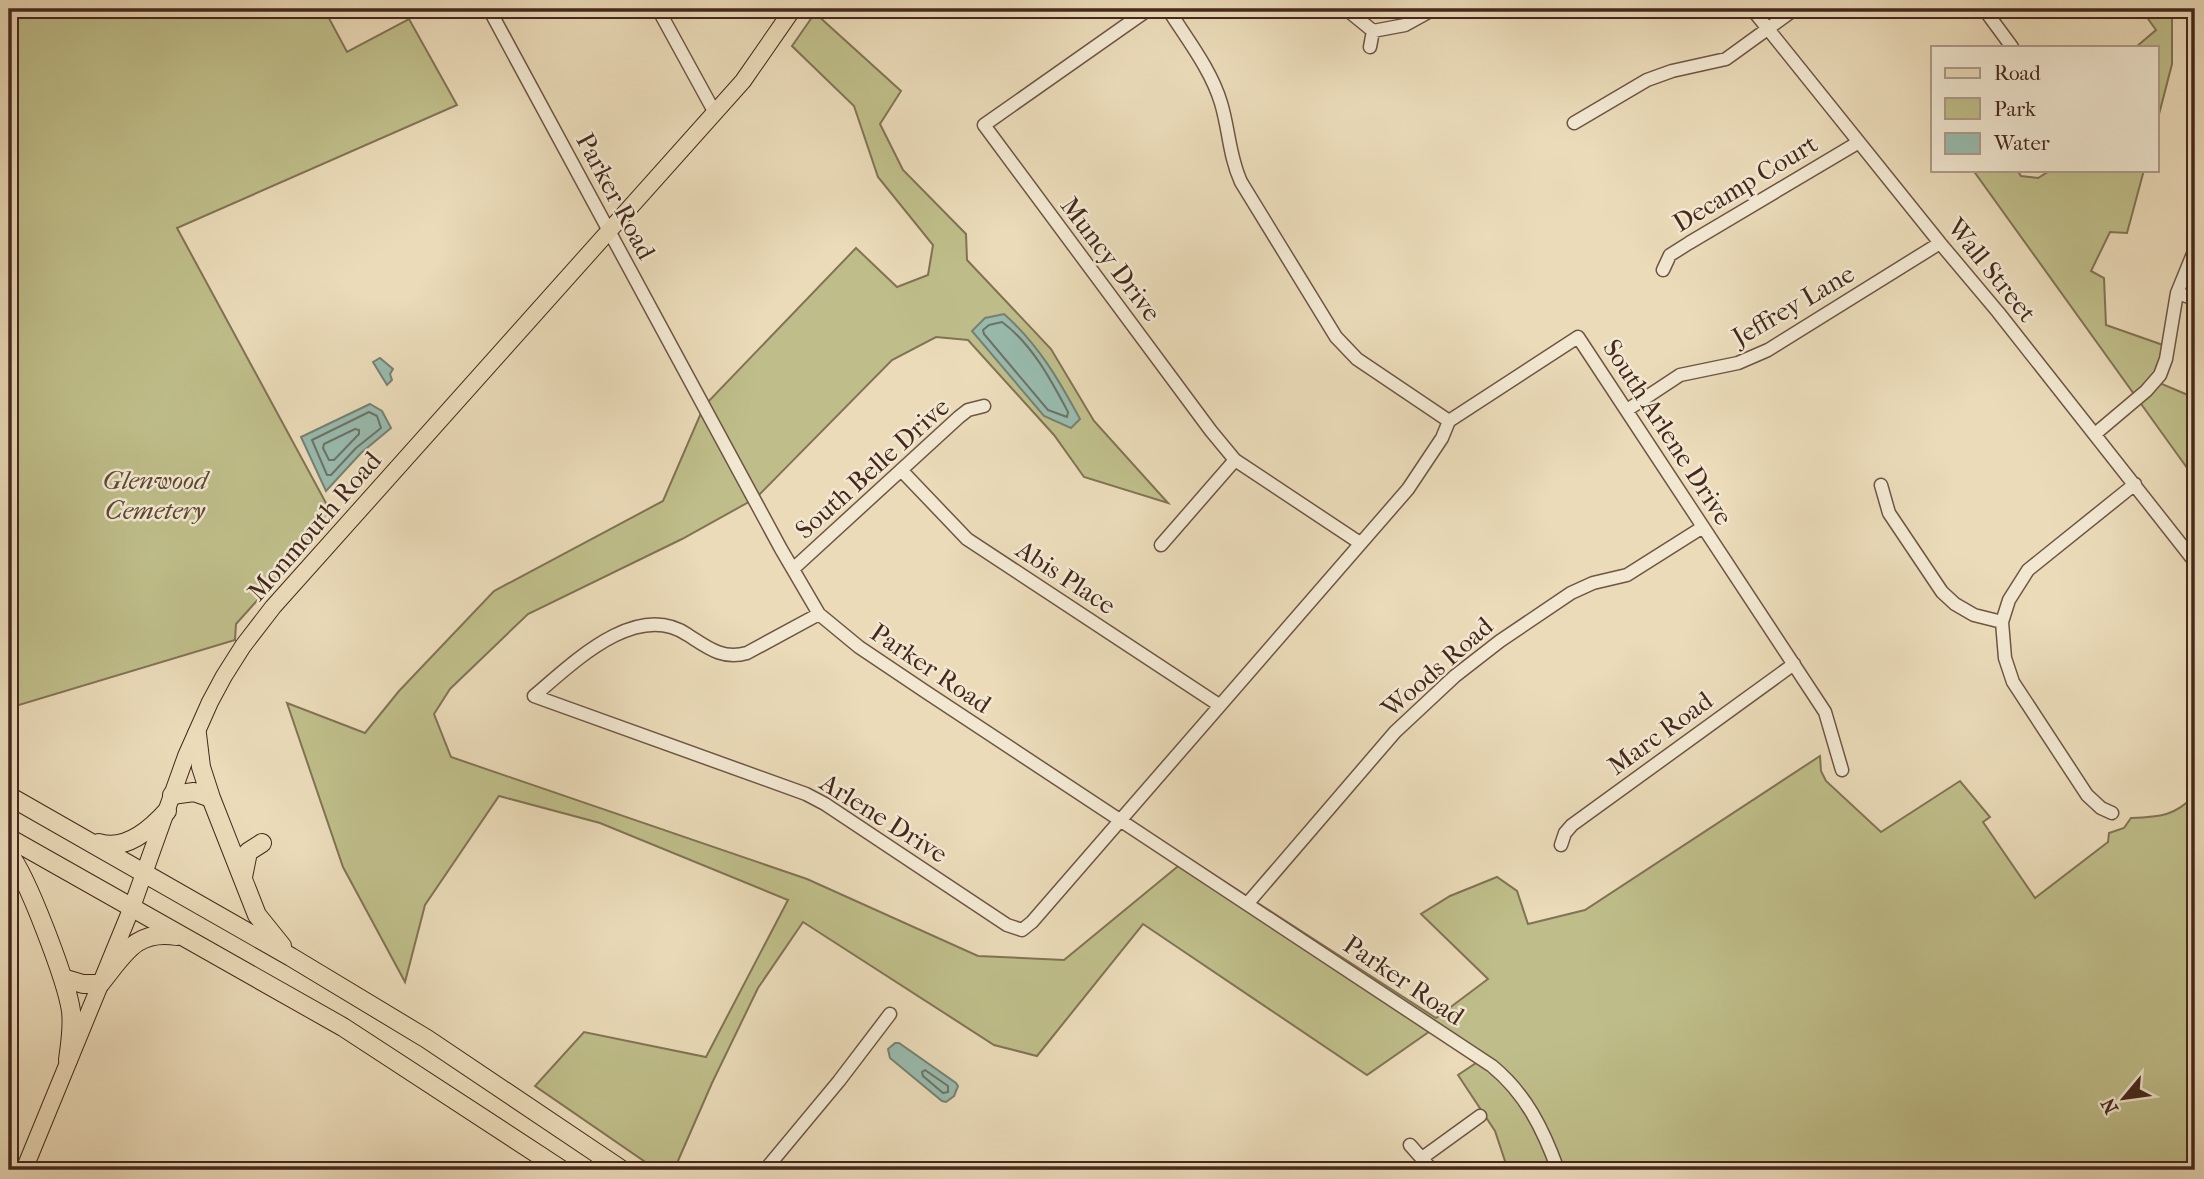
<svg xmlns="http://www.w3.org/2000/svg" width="2204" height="1179" viewBox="0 0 2204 1179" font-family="'IM FELL French Canon',serif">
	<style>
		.green { fill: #bfbe8a; stroke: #827354; stroke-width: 2 }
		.water { fill: #98bbae; stroke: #778074; stroke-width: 2 }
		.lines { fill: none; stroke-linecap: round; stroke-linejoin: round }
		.shore { stroke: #6e7266; stroke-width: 2 }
		.minor-casing { stroke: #6e5544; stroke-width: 15 }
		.major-casing { stroke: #45281d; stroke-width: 18 }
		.highway-casing { stroke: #45281d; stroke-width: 20 }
		.minor { stroke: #f2e8d2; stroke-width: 12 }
		.major { stroke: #ebdbb9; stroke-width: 16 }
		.highway { stroke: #ebdbb9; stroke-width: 18 }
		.labels { text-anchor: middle; stroke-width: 5; stroke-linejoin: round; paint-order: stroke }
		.street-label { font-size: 26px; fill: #45281d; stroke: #f2e8d2 }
		.park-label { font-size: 26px; font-style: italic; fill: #5d4633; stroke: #f2e8d2 }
	</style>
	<rect width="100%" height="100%" fill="#ebdbb9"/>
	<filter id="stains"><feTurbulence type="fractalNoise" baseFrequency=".00286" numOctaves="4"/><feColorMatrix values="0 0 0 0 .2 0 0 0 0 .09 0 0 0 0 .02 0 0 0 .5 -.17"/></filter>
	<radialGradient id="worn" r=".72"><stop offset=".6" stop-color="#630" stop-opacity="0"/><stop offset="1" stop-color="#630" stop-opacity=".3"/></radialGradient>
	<path class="green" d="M9,9H324L347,52L409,19L457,105L177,228L333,516L236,624L235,640L9,708Z
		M2141,9H2172V64L2157,122V47H2136L2156,30Z
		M815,13L901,91L880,124L903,170L966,234L967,260L1051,349L1094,421L1168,503L1084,477L1054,435L968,340L936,337L892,360L756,498L682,539L528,614L450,689L434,714L451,757L807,879L978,956L1064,960L1188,858L1436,1018L1488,979L1421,914L1450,896L1497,877L1517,891L1528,924L1585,910L1820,756L1821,771L1826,781L1881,832L1960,781L1990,817L1983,822L2035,898L2108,842L2109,833L2124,828L2131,818C2160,817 2175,816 2195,795V1170H1508L1495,1131L1458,1075L1482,1059L1436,1027L1367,1075L1143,924L1037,1056L994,1045L803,922L758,988L712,1083L674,1170H657L535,1086L584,1032L706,1057L788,900L600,823L499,796L425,905L405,982L343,867L287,703L365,733L399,691L494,591L663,501L704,406L856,248L897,287L928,275L933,245L878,177L854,106L792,46Z
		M1973,170H2017L2021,176L2038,178L2051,170H2144L2127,233L2110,232L2091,271L2104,278L2106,325L2163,345L2157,382L2195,398V479Z"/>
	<path class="water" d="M1004,314C1038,344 1059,380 1080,419L1071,428L1044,416L972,331L985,318Z
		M380,358L393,369L390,374L392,380L387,385L373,362Z
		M370,404L382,411L391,428L361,453L326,491L301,437Z
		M895,1043H899L956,1083L958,1086L954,1096L946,1102L942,1101L890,1058L888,1049Z"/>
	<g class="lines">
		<path class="shore" d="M1002,322C1032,344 1051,380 1068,412L1067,417L1048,410L984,334L983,330L989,325Z
			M369,412L377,416L381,428L356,448L331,475H327L312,440Z
			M355,429L359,430V434L334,460H329L323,448L324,444Z
			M925,1070L948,1086V1092L943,1093L923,1076L922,1072Z"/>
		<defs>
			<path id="minor" d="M489,9L781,549L819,614L859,647L926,692L1492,1066C1526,1094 1543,1129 1558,1170
				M658,9L715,113
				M1168,9C1186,38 1211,69 1221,103C1229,129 1229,156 1241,182L1336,337L1357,359L1449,421
				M1346,9L1373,31L1405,25L1434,9
				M1752,9L1940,243L1998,312L2195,562
				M1984,9L2012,47
				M1370,47L1373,31
				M1574,123L1647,80L1672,71L1726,59L1795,9
				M984,125L1211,431L1235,460L1360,543
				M984,125L1149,9
				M1663,270L1670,255L1689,243L1859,142
				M2177,293L2195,299
				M1578,337L1825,712L1842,770
				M1627,410L1680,375L1738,363L1768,350L1940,243
				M2095,434L2146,391L2160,375L2166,359L2177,293L2195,249
				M902,471L967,539L1219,705
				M1881,485L1889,513L1942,592L1955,604L1974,615L2002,622
				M1161,545L1235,460
				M793,569L959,417L968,410L984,406
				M819,614L747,653C723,660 708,648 688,635C636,599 571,665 534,696L806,794L825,804L1007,925L1022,930L1032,922L1408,489L1442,438L1449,421L1578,337
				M2112,813L2101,808L2087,795L2013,682L2005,658L2002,622L2009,600L2028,570L2135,484
				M1561,845L1565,833L1572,825L1794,664
				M1248,903L1395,732L1455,676L1500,641L1571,593L1593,583L1627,575L1703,527
				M1410,1145L1432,1170
				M1422,1158L1480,1116
				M765,1170L839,1081L890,1014"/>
			<path id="major" d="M24,1170L132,907L186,756L210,702L224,676L243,646L273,607L743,81L793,9"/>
			<path id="highway" d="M197,734L201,767L211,798
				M172,795L194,792L211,798L257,915L282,946
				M9,796L291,957L427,1039L622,1170
				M9,838L343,1027L562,1170
				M99,843C125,851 150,830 167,811
				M9,854C27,876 67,982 71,1011C73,1028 70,1044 68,1060
				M243,877L248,852L262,843
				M63,978L83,984H100C124,955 135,929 177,936"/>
		</defs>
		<use href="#minor" class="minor-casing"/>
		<use href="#major" class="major-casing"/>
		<use href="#highway" class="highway-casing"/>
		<use href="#minor" class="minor"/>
		<use href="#major" class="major"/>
		<use href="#highway" class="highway"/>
	</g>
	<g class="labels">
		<g class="street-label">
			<text transform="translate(1745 183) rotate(-31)" y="9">Decamp Court</text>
			<text transform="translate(616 196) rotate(62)" y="9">Parker Road</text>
			<text transform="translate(1111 259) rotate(53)" y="9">Muncy Drive</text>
			<text transform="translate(1992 270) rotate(51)" y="9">Wall Street</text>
			<text transform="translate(1793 305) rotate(-30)" y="9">Jeffrey Lane</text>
			<text transform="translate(1668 432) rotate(57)" y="9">South Arlene Drive</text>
			<text transform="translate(872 468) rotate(-42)" y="9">South Belle Drive</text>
			<text transform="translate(314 526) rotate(-49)" y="9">Monmouth Road</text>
			<text transform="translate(1066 577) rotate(33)" y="9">Abis Place</text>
			<text transform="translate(1437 667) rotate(-41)" y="9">Woods Road</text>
			<text transform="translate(931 668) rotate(34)" y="9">Parker Road</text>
			<text transform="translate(1660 733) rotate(-36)" y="9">Marc Road</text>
			<text transform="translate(884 818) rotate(32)" y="9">Arlene Drive</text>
			<text transform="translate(1404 980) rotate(34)" y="9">Parker Road</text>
		</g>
		<g class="park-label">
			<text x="155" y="489">Glenwood<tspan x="155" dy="30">Cemetery</tspan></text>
		</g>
	</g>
	<rect width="2204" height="1179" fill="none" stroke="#ebdbb9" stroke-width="35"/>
	<rect x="10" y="10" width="2183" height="1158" fill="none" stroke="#45281d" stroke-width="3.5"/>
	<rect x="18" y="18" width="2169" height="1144" fill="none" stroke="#45281d" stroke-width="2"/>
	<rect x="1931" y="46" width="228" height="126" fill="#f2e8d2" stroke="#ad9b8a" stroke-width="2"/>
	<rect x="1945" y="68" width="35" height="10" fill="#ebdbb9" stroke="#ad9b8a" stroke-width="2"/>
	<text x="1994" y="80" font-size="21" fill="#45281d">Road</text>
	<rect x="1945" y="98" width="35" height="21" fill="#bfbe8a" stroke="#ad9b8a" stroke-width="2"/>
	<text x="1994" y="116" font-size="21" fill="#45281d">Park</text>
	<rect x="1945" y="133" width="35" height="21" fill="#98bbae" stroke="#ad9b8a" stroke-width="2"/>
	<text x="1994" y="150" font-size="21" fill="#45281d">Water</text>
	<g transform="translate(2124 1098) rotate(241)" stroke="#f2e8d2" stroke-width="5" paint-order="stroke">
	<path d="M0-5L12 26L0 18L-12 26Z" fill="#45281d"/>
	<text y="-10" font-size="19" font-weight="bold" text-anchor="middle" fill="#45281d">N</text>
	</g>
	<rect width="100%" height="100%" filter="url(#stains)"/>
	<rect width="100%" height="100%" fill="url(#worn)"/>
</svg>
